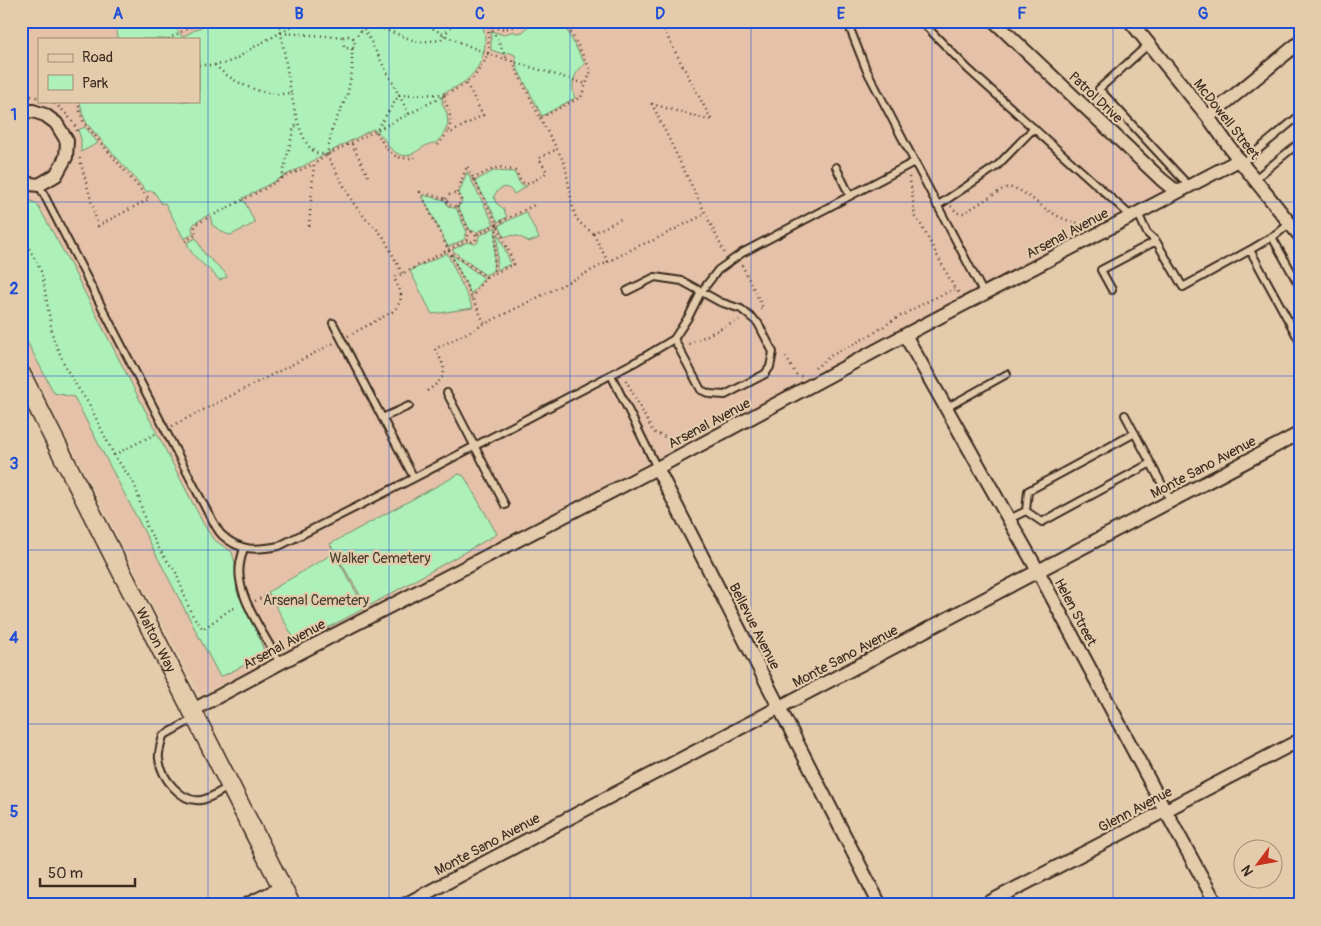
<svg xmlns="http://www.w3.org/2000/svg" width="1321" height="926" viewBox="0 0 1321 926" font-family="Pangolin,sans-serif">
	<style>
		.built { fill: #e4c1a8; fill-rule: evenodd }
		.green { fill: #adf0b9; stroke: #748d6c }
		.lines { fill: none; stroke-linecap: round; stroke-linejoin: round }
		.lane-casing { stroke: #3b2a1e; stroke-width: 10 }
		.street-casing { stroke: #3b2a1e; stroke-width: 16 }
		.secondary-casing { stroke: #3b2a1e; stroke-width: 21 }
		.path { stroke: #3b2a1e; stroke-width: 2.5; stroke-dasharray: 1 4; stroke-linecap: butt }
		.lane { stroke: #e4cbac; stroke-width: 6 }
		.street { stroke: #e4cbac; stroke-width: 12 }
		.secondary { stroke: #e4cbac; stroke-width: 18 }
		.grid { fill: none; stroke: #1d4ed8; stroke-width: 1; stroke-opacity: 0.55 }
		.labels { text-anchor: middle; stroke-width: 4.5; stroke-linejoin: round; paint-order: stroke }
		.street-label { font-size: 14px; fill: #3b2a1e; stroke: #e4cbac }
		.park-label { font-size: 14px; fill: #463e2e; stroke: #e4cbac }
		.neatline { fill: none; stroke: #1d4ed8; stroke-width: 2 }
		.grid-label { font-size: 16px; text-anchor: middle; font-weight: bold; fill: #1d4ed8 }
	</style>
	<rect width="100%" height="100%" fill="#e4cbac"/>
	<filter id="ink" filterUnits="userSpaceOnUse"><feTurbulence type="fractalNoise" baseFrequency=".02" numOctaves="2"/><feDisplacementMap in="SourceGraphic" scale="10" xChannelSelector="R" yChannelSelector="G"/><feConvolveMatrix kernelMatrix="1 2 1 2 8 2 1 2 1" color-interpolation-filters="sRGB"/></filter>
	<g filter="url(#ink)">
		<path class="built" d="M21,21H987L1165,192L280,655L200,695L21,348ZM39,39H199V101H39Z"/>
		<path class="green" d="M116,21H172L182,37L212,21H481C491,44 482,71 461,84C455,88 449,90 443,93L442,103L447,114L448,125L443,135L436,143C421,142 412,164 395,152C385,146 386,136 373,129L243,198L255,223L231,235L226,234L212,225L210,214L195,223L192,227L193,234L184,239L165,203L162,204L154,192L151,190L147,192L87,124L82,113L80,101H199V39H118Z
			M539,21H562L585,64C574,72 570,85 575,98L542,116L517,68L515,55L508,52L506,55L491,50V31L504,35L513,31L516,33L523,32L530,24Z
			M85,127L98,143L81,152V139L78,130Z
			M493,171L514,172L521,185L527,186L514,194C508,183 497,187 494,197L496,203L503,208L507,217L498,222L475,181Z
			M467,172L494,224L477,232L470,230L458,207C463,202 463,198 459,193Z
			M422,195L445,200L448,206L453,208H456L467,232L465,235V239L448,247Z
			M21,196L37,204L67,258L203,523L213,539L232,552L235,564L237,592L250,616L266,655L220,677L74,397L54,393L21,330Z
			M526,212L539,238L529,242C522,237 513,233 504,237L499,225Z
			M496,227L493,271L485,275L452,250L467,242L475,244L478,242L479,236Z
			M498,233L511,264L497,270Z
			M196,238C199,243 201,249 204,253C210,261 224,268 227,277L219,280C209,266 192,260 187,243Z
			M447,253L473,308L432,314L410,271Z
			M451,254L484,278L471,294Z
			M459,474L464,476L497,534L367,607L330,544Z
			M334,553L365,608L297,644L268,592Z"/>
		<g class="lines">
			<defs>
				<path id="lane" d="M847,21L866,69L984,294
					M921,21L968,69L1132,217
					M1149,44L1099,89L1189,186
					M1242,163L1300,115
					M836,167L850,196
					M1255,179L1300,142
					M39,185L207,511C212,518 216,529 222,535C240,552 257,550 279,546L414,478L637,361L674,339
					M937,206L997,166L1034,128
					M1138,213L1147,233L1156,241L1183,287L1250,250L1300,342
					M1272,237L1300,287
					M1250,250L1277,234L1290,223
					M1112,290L1101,270L1156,241
					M627,291L655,277L682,281L720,302L741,309L758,323L773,352L770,367L765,374L725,395L710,394L701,390L674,339L689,316L701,292L718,270L742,253L914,162
					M333,323L367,389L414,478
					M611,375L657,468
					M447,393L505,505
					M946,408L1007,374
					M1125,415L1171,501
					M382,418L409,406
					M1026,511L1028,491L1135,433
					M1009,519L1026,511L1042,522L1151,463
					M244,548C241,558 238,568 240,579C242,603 268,641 280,663
					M195,718L163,736C161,744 158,752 159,759C161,777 181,803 201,800C210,799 220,791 229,787"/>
				<path id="street" d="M994,21L1162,180L1177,192
					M1130,21L1208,117L1239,160L1300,236
					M21,112L33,111L45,115L56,123L67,141L66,157L56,175L39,185L21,183
					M1208,117L1300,42
					M905,335L1038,571L1165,810L1217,905
					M657,468L880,905
					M193,710L280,663L657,468L905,335L1239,160
					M246,905L281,888
					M404,905L1300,433
					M984,905L1300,740"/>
				<g id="secondary">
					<path id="s1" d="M21,374L291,905"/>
				</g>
			</defs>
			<use href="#lane" class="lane-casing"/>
			<use href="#street" class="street-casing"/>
			<use href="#secondary" class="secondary-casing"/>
			<path class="path" d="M383,21L381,28L418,42L441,40L450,27L455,21
				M420,21L448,37L488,54L586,84
				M488,21L507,59
				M659,21L712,121L652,104L725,254
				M364,27L371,29L381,28
				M492,27C504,30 512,29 521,21
				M281,33L343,37L344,46L346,48L352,49V72L347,96L332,129L327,155C323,154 318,154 315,152C301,144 294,108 291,93
				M343,37L348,36L353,38L355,44L352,49
				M353,38L359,34L363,27L361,21
				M168,39L202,21
				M512,61L540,118L581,97L591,71L565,21
				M199,65H215L223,64L236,59L254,47L302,21
				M215,65C229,80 254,92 275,94C280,95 286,93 291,93L279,21
				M447,94L464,85L474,77L483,64L488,54L489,24
				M443,96C448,108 454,120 448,132
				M21,97L33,96L39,98
				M50,101C62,108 72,118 77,131
				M78,101L80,112L84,123L149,199L98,226L79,156
				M409,114L447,94L399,95L376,131C387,151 392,162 418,157
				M540,118L565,164L573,209L576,218L582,225L593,233L623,218
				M352,144L368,176
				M438,145L448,132H452L483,115L466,83
				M327,155L354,204L366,219L374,226L383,236L402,273
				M909,177L911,186L915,217L920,223L955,289
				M282,178L314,164
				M473,179L486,172L499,167L516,171L521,182L527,184L539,178L547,172L539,158L557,149
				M457,193L467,166L497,224L476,235
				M446,199L449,195L455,193L460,197L461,202L457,206H451L448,203L446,199L420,192L485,324
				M457,206L470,233
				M951,206L957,213H964L1003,189C1016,182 1035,202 1046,209C1058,217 1075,226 1090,223
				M497,224L536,204
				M309,226L314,164L327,155L409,114L363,27
				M21,236L25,241L42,273L53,338L66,368L78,388L89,404L114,455L135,485L147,527L161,552L176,573L191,613L203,629L231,609L238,607
				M185,241L196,235L195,227L196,224L264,189L282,178L294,127L299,124
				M449,251L486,277L471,298
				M608,262L638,246L654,240L705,214
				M742,265L763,308L758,310
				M486,277L514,264L497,224L494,273
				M348,336L392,312C406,299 401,293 394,278L467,240V237L470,233L472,232L476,235V239L475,241L470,242L467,240
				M689,344L739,320
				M786,357L795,373L798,376H802
				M815,368L832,355L871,335L895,319L930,300L955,289L959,293
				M626,380L653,432C663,437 666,435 673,446
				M427,391C449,376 447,370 435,349L608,262L593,233
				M172,426L334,343
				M114,455L157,433
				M255,601L269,594"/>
			<use href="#lane" class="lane"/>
			<use href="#street" class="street"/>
			<use href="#secondary" class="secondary"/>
		</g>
	</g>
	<path class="grid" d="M208,21V905M389,21V905M570,21V905M751,21V905M932,21V905M1113,21V905M21,202H1300M21,376H1300M21,550H1300M21,724H1300"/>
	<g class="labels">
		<g class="street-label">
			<text transform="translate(1096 97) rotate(43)" y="5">Patrol Drive</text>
			<text transform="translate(1227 119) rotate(52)" y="5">McDowell Street</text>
			<text transform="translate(1067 233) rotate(-28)" y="5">Arsenal Avenue</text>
			<text transform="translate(709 423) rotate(-28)" y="5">Arsenal Avenue</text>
			<text transform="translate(1203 467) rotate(-28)" y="5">Monte Sano Avenue</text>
			<text transform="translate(1076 612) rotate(62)" y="5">Helen Street</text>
			<text transform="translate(755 626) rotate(63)" y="5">Bellevue Avenue</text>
			<text dy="5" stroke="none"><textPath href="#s1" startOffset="298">Walton Way</textPath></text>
			<text transform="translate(284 644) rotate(-28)" y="5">Arsenal Avenue</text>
			<text transform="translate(845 656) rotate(-28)" y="5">Monte Sano Avenue</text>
			<text transform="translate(1135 809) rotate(-28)" y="5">Glenn Avenue</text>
			<text transform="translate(487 844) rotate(-28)" y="5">Monte Sano Avenue</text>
		</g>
		<g class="park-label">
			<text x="380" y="563">Walker Cemetery</text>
			<text x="316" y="605">Arsenal Cemetery</text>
		</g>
	</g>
	<rect width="1321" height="926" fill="none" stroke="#e4cbac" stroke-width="55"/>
	<rect x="38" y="38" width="162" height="65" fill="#e4cbac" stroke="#a08b73"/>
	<rect x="48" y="54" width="25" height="8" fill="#e4cbac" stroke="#a08b73"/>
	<text x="82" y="62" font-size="15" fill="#3b2a1e">Road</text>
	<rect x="48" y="75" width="25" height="15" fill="#adf0b9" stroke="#a08b73"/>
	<text x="82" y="88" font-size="15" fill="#3b2a1e">Park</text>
	<g transform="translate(1258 864) rotate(238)"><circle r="24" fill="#e4cbac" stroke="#a08b73"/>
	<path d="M0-4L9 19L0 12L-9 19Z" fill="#c8321e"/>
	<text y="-8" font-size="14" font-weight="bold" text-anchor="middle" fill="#3b2a1e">N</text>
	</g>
	<path d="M40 878v8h95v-8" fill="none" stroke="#3b2a1e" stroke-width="2.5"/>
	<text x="48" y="878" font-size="15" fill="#3b2a1e" stroke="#e4cbac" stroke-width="4" paint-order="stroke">50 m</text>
	<rect x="28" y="28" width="1266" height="870" class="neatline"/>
	<g class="grid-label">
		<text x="118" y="19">A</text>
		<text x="299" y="19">B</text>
		<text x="480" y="19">C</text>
		<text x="660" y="19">D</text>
		<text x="841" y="19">E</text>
		<text x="1022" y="19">F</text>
		<text x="1203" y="19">G</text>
		<text x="14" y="120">1</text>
		<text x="14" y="294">2</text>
		<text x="14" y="469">3</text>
		<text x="14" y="643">4</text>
		<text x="14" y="817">5</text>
	</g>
</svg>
